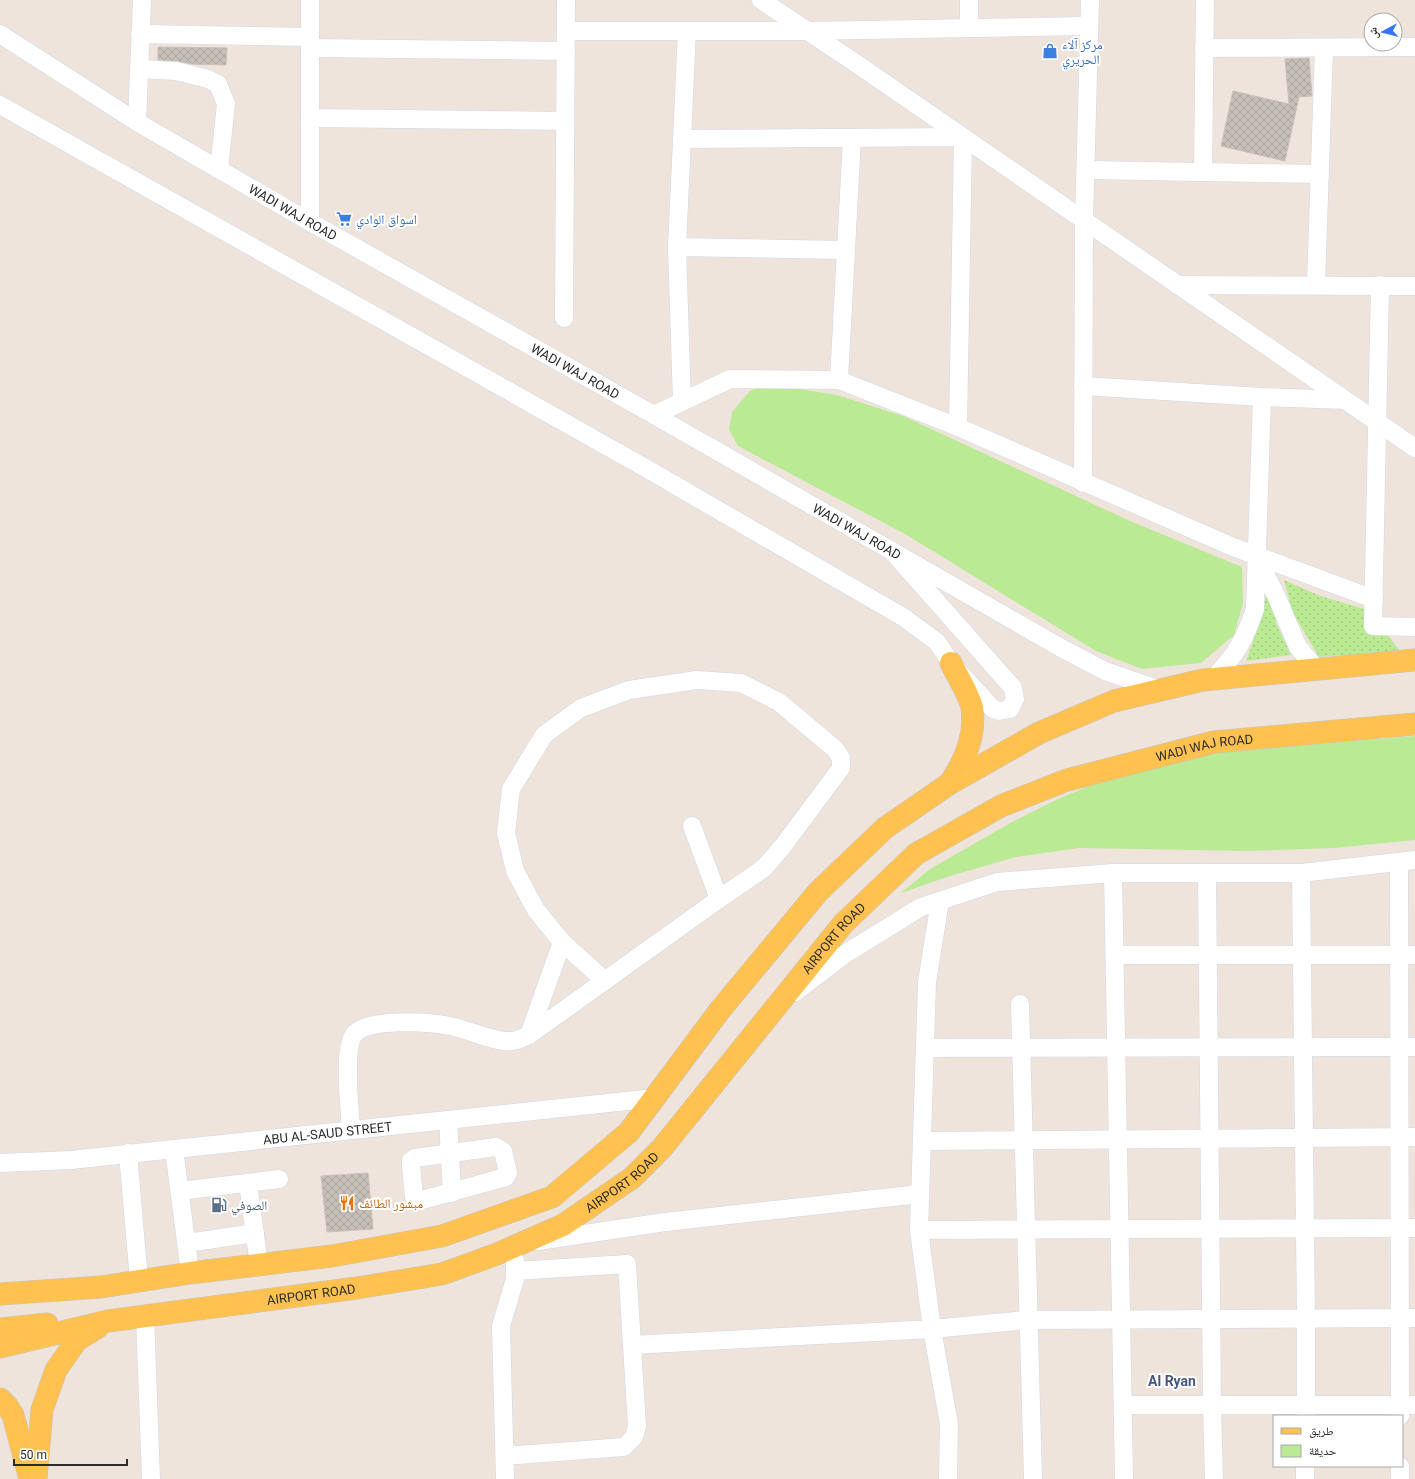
<svg xmlns="http://www.w3.org/2000/svg" width="1415" height="1479" viewBox="0 0 1415 1479" font-family="Roboto,'Noto Naskh Arabic',sans-serif">
	<style>
		.grass { fill: url(#grass-dots) }
		.park { fill: #baea93 }
		.building { fill: url(#building-cross-hatch); stroke: #cac0b5 }
		.lines { fill: none; stroke-linecap: round; stroke-linejoin: round }
		.minor-casing { stroke: #d1d7e5; stroke-width: 19 }
		.major-casing { stroke: #c4c4c4; stroke-width: 23 }
		.minor { stroke: #fff; stroke-width: 18 }
		.major { stroke: #ffc250; stroke-width: 22 }
		.labels { text-anchor: middle; stroke-width: 4; stroke-linejoin: round; paint-order: stroke }
		.shop-label { font-size: 13px; fill: #366cbe; stroke: #fff; text-anchor: start }
		.street-label { font-size: 13px; fill: #2b2b2b; stroke: #fff }
		.food-label { font-size: 13px; fill: #c56008; stroke: #fff; text-anchor: start }
		.service-label { font-size: 13px; fill: #4e5e75; stroke: #fff; text-anchor: start }
		.neighbourhood-label { font-size: 14px; font-weight: bold; fill: #465781; stroke: #fff }
	</style>
	<defs>
		<pattern id="grass-dots" width="8" height="8" patternUnits="userSpaceOnUse"><rect width="8" height="8" fill="#baea93"/><path d="M2 2h.1M6 6h.1" fill="none" stroke="#a0c97f" stroke-width="1.8" stroke-linecap="round"/></pattern>
		<pattern id="building-cross-hatch" width="8" height="8" patternUnits="userSpaceOnUse"><rect width="8" height="8" fill="#c6bfb7"/><path d="M0 0l8 8M0 8l8-8" fill="none" stroke="#aaa49e"/></pattern>
	</defs>
	<rect width="100%" height="100%" fill="#eee4dc"/>
	<path class="grass" d="M1284,580L1320,596L1368,610L1400,651L1319,657L1293,613Z
		M1268,586L1276,623L1291,655L1246,661L1259,625Z"/>
	<path class="park" d="M768,384L837,395L903,416L1130,521L1242,567L1243,603L1234,635L1201,663L1142,669L1096,651L905,534L738,446L729,430L732,412L750,391Z
		M1415,736V840L1334,848L1249,851L1079,848L1016,857L950,876L901,893L930,869L1012,822L1058,799L1101,781L1199,754Z"/>
	<path class="building" d="M158,47L227,48L226,65L192,64L177,61L158,60Z
		M1309,58L1312,96L1299,97L1285,161L1221,146L1233,91L1289,104L1285,59Z
		M368,1173L373,1229L327,1232L321,1176Z"/>
	<g class="lines">
		<defs>
			<g id="minor">
				<path d="M310,0V222"/>
				<path d="M761,0L854,62L1415,448"/>
				<path d="M969,0V28"/>
				<path d="M566,31H807L1089,26"/>
				<path id="s1" d="M0,34L137,122L310,222L654,415L1063,649L1105,671L1160,690"/>
				<path d="M140,34L310,37"/>
				<path d="M310,48L566,51"/>
				<path d="M1204,48L1415,47"/>
				<path d="M139,69L176,71L208,79L218,84L226,104L219,169"/>
				<path d="M0,105L642,466L903,617L937,642L951,663L993,709L999,711L1010,709L1015,699L1013,688L892,551"/>
				<path d="M310,118L565,121"/>
				<path d="M137,122L142,0"/>
				<path d="M682,139L963,137L958,427"/>
				<path d="M1086,170L1320,174"/>
				<path d="M1203,172L1205,0"/>
				<path d="M677,247L846,250"/>
				<path d="M1177,285L1415,286"/>
				<path d="M1316,285L1324,48"/>
				<path d="M1380,285L1373,626L1415,627"/>
				<path d="M564,318L566,0"/>
				<path d="M839,380L852,138"/>
				<path d="M1083,386L1262,397L1345,400"/>
				<path d="M682,402L677,247L687,31"/>
				<path d="M654,415L730,379L839,380L958,427L1233,547L1374,599"/>
				<path d="M1083,483L1084,221L1090,0"/>
				<path d="M1257,559L1275,593L1298,647L1317,670"/>
				<path d="M1213,679C1236,654 1244,642 1255,609L1262,397"/>
				<path d="M1399,862L1400,1416"/>
				<path d="M1113,873L1124,1479"/>
				<path d="M1207,873L1212,1405L1214,1479"/>
				<path d="M1301,873L1306,1319V1416"/>
				<path d="M1115,955H1415"/>
				<path d="M605,981L562,942L536,910L515,871L506,833L511,789L544,735L581,708L629,690L697,680L741,683L779,702L835,749L841,758V768L783,846L764,868L719,899"/>
				<path d="M795,992L845,954L921,907L997,882L1113,873H1301L1415,860"/>
				<path d="M1020,1004L1033,1479"/>
				<path d="M529,1035L562,942"/>
				<path d="M925,1048L1415,1047"/>
				<path d="M448,1120L452,1193"/>
				<path d="M351,1130C350,1109 343,1053 353,1036C364,1017 431,1022 450,1026C466,1029 497,1043 512,1041C518,1040 524,1037 529,1035L719,899L692,826"/>
				<path d="M922,1141L1415,1137"/>
				<path d="M496,1147L503,1151L508,1173L506,1177L422,1200H416L414,1197L411,1166V1161L415,1158Z"/>
				<path d="M174,1149L190,1273"/>
				<path d="M128,1153L139,1281"/>
				<path id="s2" d="M0,1163L71,1160L655,1098"/>
				<path d="M248,1183L259,1265"/>
				<path d="M180,1191L279,1179"/>
				<path d="M919,1230L1415,1228"/>
				<path d="M538,1241L665,1222L920,1194"/>
				<path d="M187,1243L255,1233"/>
				<path d="M145,1316L151,1479"/>
				<path d="M632,1345L932,1329L919,1230L927,982L940,901"/>
				<path d="M1123,1405H1415"/>
				<path d="M505,1456L624,1447L634,1437L637,1426L627,1264L515,1271"/>
				<path d="M1400,1466V1479"/>
				<path d="M505,1479L501,1326L515,1279V1260"/>
				<path d="M948,1479L949,1424L932,1329L1027,1320L1415,1318"/>
				<path d="M1305,1479V1466"/>
			</g>
			<g id="major">
				<path d="M950,783C965,761 976,736 972,708C970,696 957,676 951,663"/>
				<path d="M0,1294L101,1287L190,1273L332,1256L442,1236L552,1197L629,1132L720,1010L818,892L885,828L949,784L1039,733L1114,701L1203,680L1415,660"/>
				<path d="M0,1329L47,1324"/>
				<path id="s3" d="M0,1347L108,1321L357,1288L442,1274L497,1254L563,1225L632,1178L662,1148L843,924L916,854L1001,806L1067,780L1214,742L1415,724"/>
				<path d="M0,1399L8,1407L13,1415L30,1479"/>
				<path d="M36,1479L42,1410L56,1370L77,1340L97,1328"/>
			</g>
		</defs>
		<use href="#minor" class="minor-casing"/>
		<use href="#major" class="major-casing"/>
		<use href="#minor" class="minor"/>
		<use href="#major" class="major"/>
	</g>
	<defs>
		<symbol id="shop-bare" viewBox="-9 -9 18 18"><path d="M-5-2.5h2.3a2.7 3.5 0 0 1 5.4 0H5L5.5 6h-11ZM-1.5-2.5h3a1.5 2.3 0 0 0-3 0Z" fill="#3f7fe0" stroke="#fff" stroke-width="2.5" paint-order="stroke"/></symbol>
		<symbol id="supermarket-bare" viewBox="-9 -9 18 18"><path d="M-6-5.5h2.5l.6 2H6L4.5 2H-2.5L-4.4-4H-6ZM-1.5 3.2a1.3 1.3 0 1 0 .1 0ZM3 3.2a1.3 1.3 0 1 0 .1 0Z" fill="#3f7fe0" stroke="#fff" stroke-width="2.5" paint-order="stroke"/></symbol>
		<symbol id="restaurant-bare" viewBox="-9 -9 18 18"><path d="M-5-6h1v4h1v-4h1v4h1v-4h1v5L-1.5 .5V6h-2V.5L-5-1ZM5-6V6H3V1.5H1.5Q1.5-4 5-6Z" fill="#e8710a" stroke="#fff" stroke-width="2.5" paint-order="stroke"/></symbol>
		<symbol id="fuel-bare" viewBox="-9 -9 18 18"><path d="M-5.5-6h7V0h2V4h1.3V-2.5L3-4.5l.8-.8L6-3V5H2.5V1h-1V6h-7ZM-4.2-4.7v3.2H.2V-4.7Z" fill="#5c6f8a" stroke="#fff" stroke-width="2.5" paint-order="stroke"/></symbol>
	</defs>
	<g fill-rule="evenodd">
		<use href="#shop-bare" x="1039" y="40" width="22" height="22"/>
		<use href="#supermarket-bare" x="333" y="208" width="22" height="22"/>
		<use href="#restaurant-bare" x="336" y="1192" width="22" height="22"/>
		<use href="#fuel-bare" x="208" y="1194" width="22" height="22"/>
	</g>
	<g class="labels">
		<g class="shop-label">
			<text x="1062" y="49">مركز آلاء<tspan x="1062" dy="15">الحريري</tspan></text>
			<text x="356" y="224">اسواق الوادي</text>
		</g>
		<g class="street-label">
			<text dy="5" stroke="none"><textPath href="#s1" startOffset="343">WADI WAJ ROAD</textPath></text>
			<text dy="5" stroke="none"><textPath href="#s1" startOffset="667">WADI WAJ ROAD</textPath></text>
			<text dy="5" stroke="none"><textPath href="#s1" startOffset="991">WADI WAJ ROAD</textPath></text>
			<text dy="5" stroke="none"><textPath href="#s3" startOffset="1404">WADI WAJ ROAD</textPath></text>
			<text dy="5" stroke="none"><textPath href="#s3" startOffset="976">AIRPORT ROAD</textPath></text>
			<text dy="5" stroke="none"><textPath href="#s2" startOffset="329">ABU AL-SAUD STREET</textPath></text>
			<text dy="5" stroke="none"><textPath href="#s3" startOffset="652">AIRPORT ROAD</textPath></text>
			<text dy="5" stroke="none"><textPath href="#s3" startOffset="316">AIRPORT ROAD</textPath></text>
		</g>
		<g class="food-label">
			<text x="359" y="1208">مبشور الطائف</text>
		</g>
		<g class="service-label">
			<text x="231" y="1210">الصوفي</text>
		</g>
		<g class="neighbourhood-label">
			<text x="1172" y="1386">Al Ryan</text>
		</g>
	</g>
	<rect x="1273" y="1415" width="130" height="52" fill="#ffffff" stroke="#aaaaaa"/>
	<rect x="1281" y="1428" width="20" height="6" fill="#ffc250" stroke="#aaaaaa"/>
	<text x="1309" y="1435" font-size="12" fill="#2b2b2b">طريق</text>
	<rect x="1281" y="1445" width="20" height="12" fill="#baea93" stroke="#aaaaaa"/>
	<text x="1309" y="1455" font-size="12" fill="#2b2b2b">حديقة</text>
	<g transform="translate(1383 32) rotate(263)"><circle r="19" fill="#ffffff" stroke="#aaaaaa"/>
	<path d="M0-3L7 15L0 10L-7 15Z" fill="#3873ff"/>
	<text y="-6" font-size="11" font-weight="bold" text-anchor="middle" fill="#2b2b2b">ش</text>
	</g>
	<path d="M14 1459v6h113v-6" fill="none" stroke="#2b2b2b" stroke-width="2"/>
	<text x="20" y="1459" font-size="12" fill="#2b2b2b" stroke="#ffffff" stroke-width="3" paint-order="stroke">50 m</text>
</svg>
